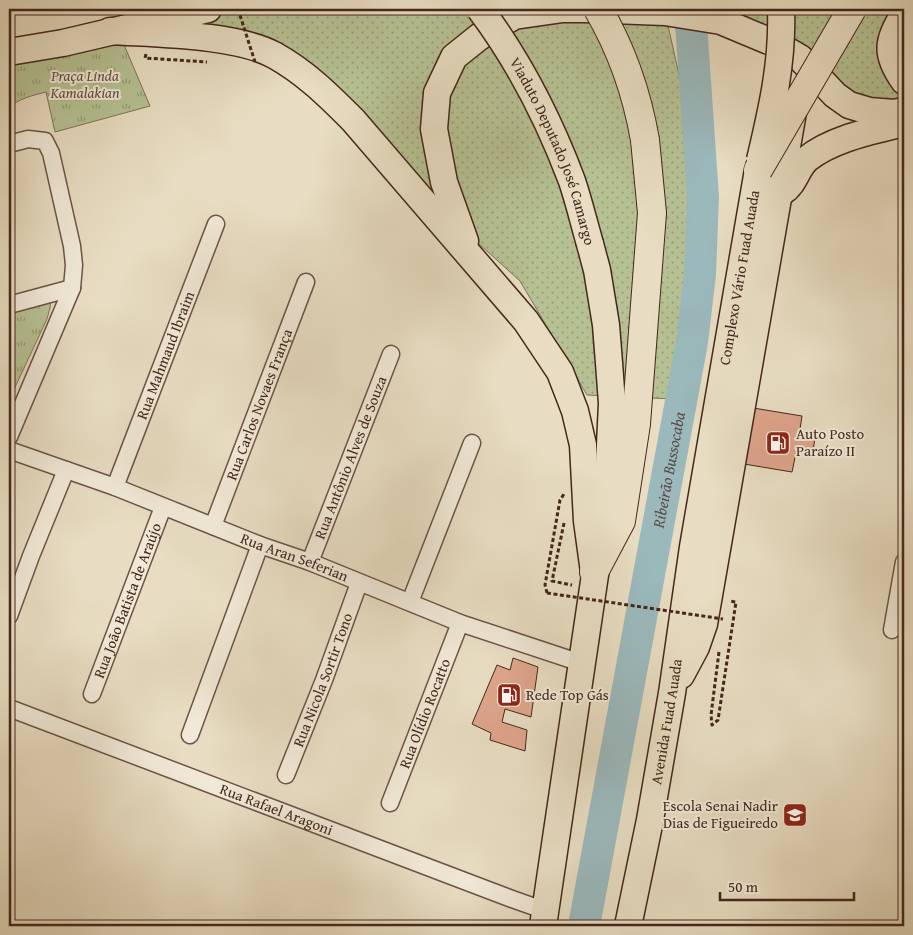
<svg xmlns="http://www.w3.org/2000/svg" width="913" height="935" viewBox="0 0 913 935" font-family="'Gentium Book Plus',serif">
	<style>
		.grass { fill: url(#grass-dots); stroke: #7d7458 }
		.park { fill: url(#park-tufts); stroke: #7d7458 }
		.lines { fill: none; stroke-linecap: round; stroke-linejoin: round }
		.river { stroke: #9bb9bd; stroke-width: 32 }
		.building { fill: #dea58b; stroke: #44271c }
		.street-casing { stroke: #6d5446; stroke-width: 19 }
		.primary-casing { stroke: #44271c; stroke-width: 29 }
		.highway-casing { stroke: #44271c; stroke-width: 30 }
		.path { stroke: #44271c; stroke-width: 3; stroke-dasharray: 4 2.5; stroke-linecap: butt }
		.street { stroke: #f0e9d7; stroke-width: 16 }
		.primary { stroke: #e8ddc2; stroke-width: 26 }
		.highway { stroke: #e8ddc2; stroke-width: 28 }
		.primary-bridge-casing { stroke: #44271c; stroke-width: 29; stroke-linecap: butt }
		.highway-bridge-casing { stroke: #44271c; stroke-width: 30; stroke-linecap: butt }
		.path-bridge { stroke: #44271c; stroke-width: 3; stroke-dasharray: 4 2.5; stroke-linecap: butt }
		.primary-bridge { stroke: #e8ddc2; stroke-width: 26 }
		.highway-bridge { stroke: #e8ddc2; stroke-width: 28 }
		.labels { text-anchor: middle; stroke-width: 4; stroke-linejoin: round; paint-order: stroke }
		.park-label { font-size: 15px; font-style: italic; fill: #604e3a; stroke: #f0e9d7 }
		.street-label { font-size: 15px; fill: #44271c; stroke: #f0e9d7 }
		.poi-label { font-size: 15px; fill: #44271c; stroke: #f0e9d7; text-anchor: start }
		.water-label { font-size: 16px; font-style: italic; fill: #5a4c44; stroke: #f0e9d7 }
	</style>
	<defs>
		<pattern id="grass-dots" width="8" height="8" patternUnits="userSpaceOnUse" patternTransform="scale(1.25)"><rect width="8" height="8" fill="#b6c193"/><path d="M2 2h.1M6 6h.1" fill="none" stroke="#969d77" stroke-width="1.8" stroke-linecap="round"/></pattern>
		<pattern id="park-tufts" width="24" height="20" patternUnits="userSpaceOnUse" patternTransform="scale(1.25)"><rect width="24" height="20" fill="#b6c193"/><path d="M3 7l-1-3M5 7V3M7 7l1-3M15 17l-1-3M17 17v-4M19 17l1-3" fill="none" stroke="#969d77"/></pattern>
	</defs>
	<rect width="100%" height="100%" fill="#e8ddc2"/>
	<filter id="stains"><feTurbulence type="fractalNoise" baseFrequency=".004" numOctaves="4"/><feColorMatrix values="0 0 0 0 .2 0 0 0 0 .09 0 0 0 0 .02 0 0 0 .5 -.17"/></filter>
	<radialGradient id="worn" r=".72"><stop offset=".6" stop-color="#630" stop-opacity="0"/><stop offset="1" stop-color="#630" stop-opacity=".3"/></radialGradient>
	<path class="grass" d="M208,9H904L892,33L904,81V98L869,111L800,58L665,12L692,133L691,276L673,399L587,395L520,281L400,172L298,70L194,37Z"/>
	<path class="park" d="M122,40L150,106L55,132L46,92C34,95 17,99 9,108V61Z
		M51,299L50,308L47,319L9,400V310Z"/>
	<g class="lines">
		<path class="river" id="s1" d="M584,926L692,342L700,274L703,197L690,9"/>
	</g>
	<path class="building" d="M747,407L802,416L799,436L815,438L813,451L797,448L792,472L738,463Z
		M513,658L538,667L531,717L505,709L502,722L527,730L525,751L490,740L491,733L472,724L497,665L510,670Z"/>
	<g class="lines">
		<defs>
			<g id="street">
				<path d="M9,144L28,139L45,141L51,153L72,246L74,265L72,288L9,437"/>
				<path d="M9,305L72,288"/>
				<path id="s2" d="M9,450L115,487L260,545L310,562L460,623L581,663"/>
				<path id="s3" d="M115,487L216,224"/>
				<path id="s4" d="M213,526L306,282"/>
				<path id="s5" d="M310,562L391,354"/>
				<path d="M410,602L472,443"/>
				<path d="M9,616L31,556L66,470"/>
				<path d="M892,630L904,562"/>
				<path id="s6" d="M92,694L163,507"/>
				<path id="s7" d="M9,708L512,899L546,911"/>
				<path d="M190,735L260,545"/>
				<path id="s8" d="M286,775L324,680L359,583"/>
				<path id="s9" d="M390,803L460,623"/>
			</g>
			<g id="primary">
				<path d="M904,14C887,42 885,54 904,81"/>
				<path d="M110,31C155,34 235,34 274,55C305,72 329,96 353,120L526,321L560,372L575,411L583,445L587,521L594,572"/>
				<path d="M9,52L63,43L208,9"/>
				<path d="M782,192C795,184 796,169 807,159C833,138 873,131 904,123"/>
				<path d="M465,241L444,182L434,129L437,93L454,57L479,37L514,16L563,9H585L665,12L721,21L776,44L800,58L835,95L849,105L869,111L894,113L904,111"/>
				<path d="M681,675L696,647L704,624L793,112"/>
				<path d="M543,926L608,487L612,403L609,363L606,325L597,270L590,244"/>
				<path id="s10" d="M628,926L650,820L672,693L693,547L758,170"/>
			</g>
			<path id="highway" d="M594,572L621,521L636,424L652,213L645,140"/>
		</defs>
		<use href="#street" class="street-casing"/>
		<use href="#primary" class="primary-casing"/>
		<use href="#highway" class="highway-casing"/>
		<path class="path" d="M146,54L145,58L207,62
			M564,523L552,581L572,585
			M547,593L545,585L560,500L564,494
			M719,652L711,715L712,725L718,720L736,602L729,601"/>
		<use href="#street" class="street"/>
		<use href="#primary" class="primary"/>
		<use href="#highway" class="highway"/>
		<defs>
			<g id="primary-bridge">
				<path id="s11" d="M480,9C519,61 549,120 572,181C579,202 584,223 590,244"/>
				<path d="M760,160C772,109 783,62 781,9"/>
			</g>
			<path id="highway-bridge" d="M598,9C622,50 637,94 645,140
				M758,170L852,9"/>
		</defs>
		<use href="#primary-bridge" class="primary-bridge-casing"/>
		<use href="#highway-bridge" class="highway-bridge-casing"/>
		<path class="path-bridge" d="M238,9L255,62
			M547,593L723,619"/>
		<use href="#primary-bridge" class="primary-bridge"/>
		<use href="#highway-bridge" class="highway-bridge"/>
	</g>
	<defs>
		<symbol id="fuel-square" viewBox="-11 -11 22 22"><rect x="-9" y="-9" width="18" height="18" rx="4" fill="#8f2418" stroke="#f0e9d7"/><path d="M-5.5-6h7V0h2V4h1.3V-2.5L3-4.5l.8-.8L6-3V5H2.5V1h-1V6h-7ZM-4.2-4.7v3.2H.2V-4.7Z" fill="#fff"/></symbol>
		<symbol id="university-square" viewBox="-11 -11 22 22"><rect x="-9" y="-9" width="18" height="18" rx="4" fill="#8f2418" stroke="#f0e9d7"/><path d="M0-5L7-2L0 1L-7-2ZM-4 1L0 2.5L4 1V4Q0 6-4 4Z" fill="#fff"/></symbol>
	</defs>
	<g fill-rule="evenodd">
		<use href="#fuel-square" x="764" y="429" width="28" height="28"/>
		<use href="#fuel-square" x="495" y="681" width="28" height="28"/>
		<use href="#university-square" x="781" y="801" width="28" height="28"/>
	</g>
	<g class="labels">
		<g class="park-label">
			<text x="85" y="81">Praça Linda<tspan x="85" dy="17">Kamalakian</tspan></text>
		</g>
		<g class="street-label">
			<text dy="5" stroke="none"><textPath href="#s11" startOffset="161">Viaduto Deputado José Camargo</textPath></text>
			<text dy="5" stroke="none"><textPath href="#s10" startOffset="658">Complexo Vário Fuad Auada</textPath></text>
			<text dy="5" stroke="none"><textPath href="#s3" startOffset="141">Rua Mahmaud Ibraim</textPath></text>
			<text dy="5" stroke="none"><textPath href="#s4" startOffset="130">Rua Carlos Novaes França</textPath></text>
			<text dy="5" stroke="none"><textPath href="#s5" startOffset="112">Rua Antônio Alves de Souza</textPath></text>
			<text dy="5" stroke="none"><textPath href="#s2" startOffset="305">Rua Aran Seferian</textPath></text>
			<text dy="5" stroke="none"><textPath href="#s6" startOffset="100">Rua João Batista de Araújo</textPath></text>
			<text dy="5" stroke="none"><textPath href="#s8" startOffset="102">Rua Nicola Sortir Tono</textPath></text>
			<text dy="5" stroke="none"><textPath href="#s9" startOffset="96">Rua Olídio Rocatto</textPath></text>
			<text dy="5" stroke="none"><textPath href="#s10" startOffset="208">Avenida Fuad Auada</textPath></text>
			<text dy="5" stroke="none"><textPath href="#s7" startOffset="286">Rua Rafael Aragoni</textPath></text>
		</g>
		<g class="poi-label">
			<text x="796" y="439">Auto Posto<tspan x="796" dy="17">Paraízo II</tspan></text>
			<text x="526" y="700">Rede Top Gás</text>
			<text x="778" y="811" text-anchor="end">Escola Senai Nadir<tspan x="778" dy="17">Dias de Figueiredo</tspan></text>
		</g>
		<g class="water-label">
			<text dy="6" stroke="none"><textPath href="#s1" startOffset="464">Ribeirão Bussocaba</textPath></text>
		</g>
	</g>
	<rect width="913" height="935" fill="none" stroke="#e8ddc2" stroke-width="30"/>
	<rect x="10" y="10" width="893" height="915" fill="none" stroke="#44271c" stroke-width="2.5"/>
	<rect x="15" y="15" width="883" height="905" fill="none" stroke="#44271c"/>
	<path d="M720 892v8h134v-8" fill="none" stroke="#44271c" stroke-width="2.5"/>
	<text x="728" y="892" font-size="15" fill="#44271c" stroke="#f0e9d7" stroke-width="4" paint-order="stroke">50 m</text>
	<rect width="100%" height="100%" filter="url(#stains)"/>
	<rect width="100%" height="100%" fill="url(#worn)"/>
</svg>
